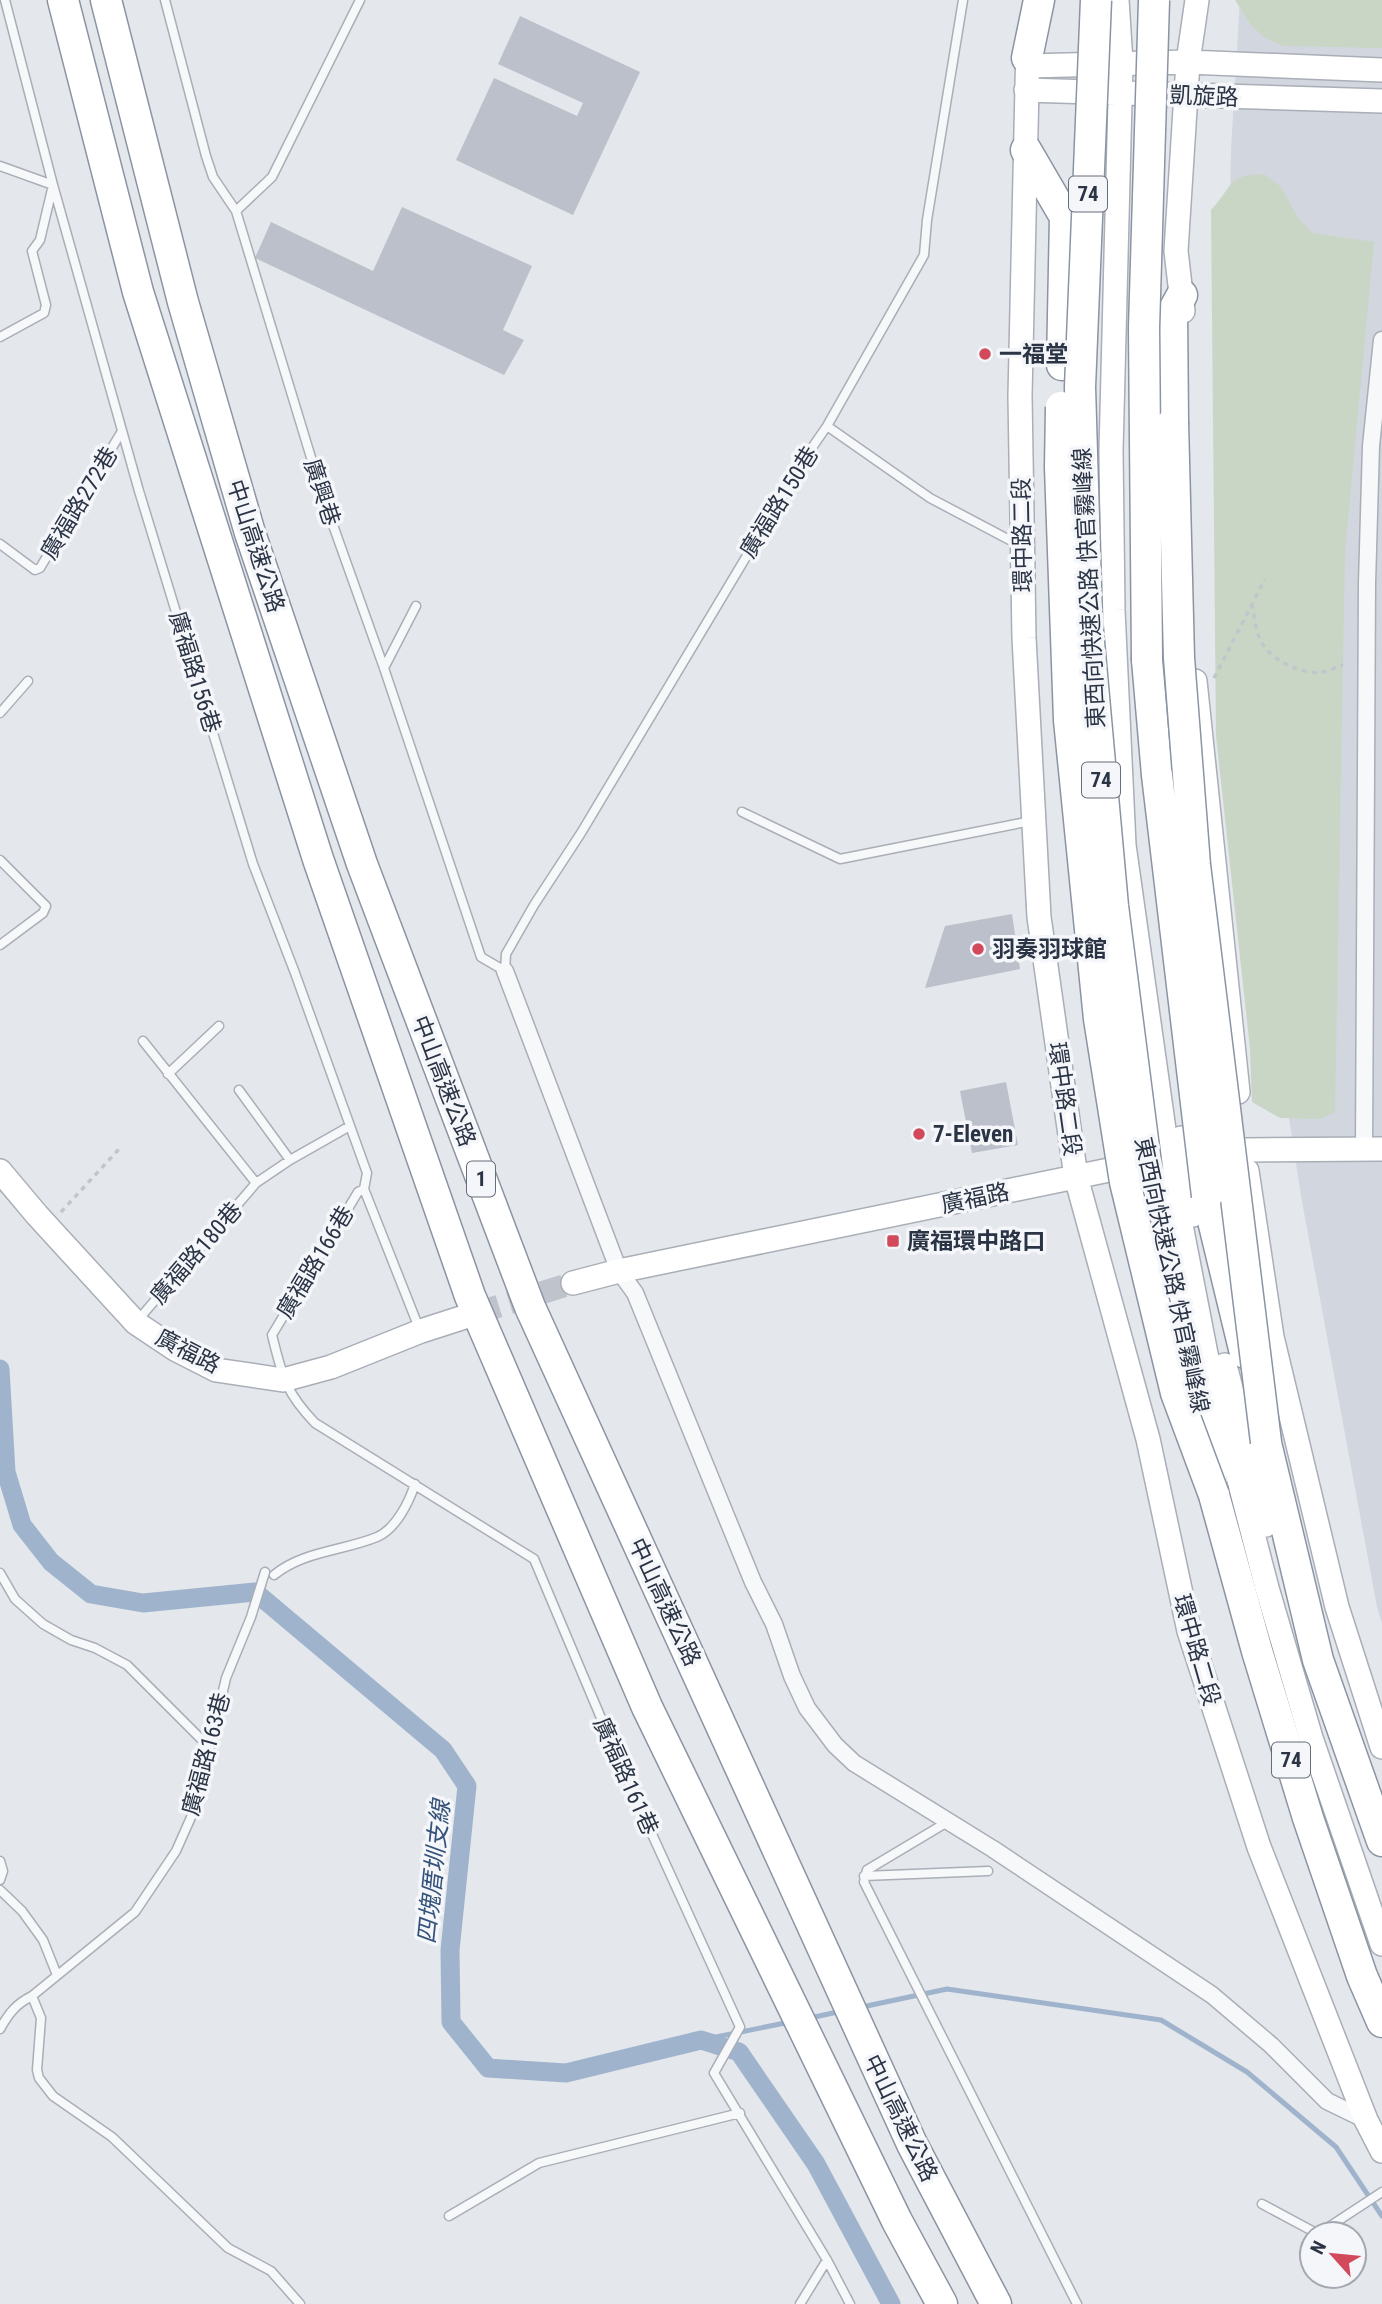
<svg xmlns="http://www.w3.org/2000/svg" width="1382" height="2304" viewBox="0 0 1382 2304" font-family="'Roboto Condensed','Noto Sans TC',sans-serif">
	<style>
		.built { fill: #d2d6de }
		.green { fill: #c9d6c5 }
		.lines { fill: none; stroke-linecap: round; stroke-linejoin: round }
		.stream { stroke: #9fb4cc; stroke-width: 5 }
		.canal { stroke: #9fb4cc; stroke-width: 19 }
		.building { fill: #bbc0ca }
		.secondary-tunnel { stroke: #bfc3cb; stroke-width: 23; stroke-dasharray: 23 11; stroke-linecap: butt }
		.lane-casing { stroke: #a9aeb7; stroke-width: 11 }
		.street-casing { stroke: #a9aeb7; stroke-width: 19 }
		.secondary-casing { stroke: #a9aeb7; stroke-width: 26 }
		.highway-casing { stroke: #8b94a3; stroke-width: 33 }
		.path { stroke: #c2c5cb; stroke-width: 3.5; stroke-dasharray: 5 5; stroke-linecap: butt }
		.lane { stroke: #f7f8fa; stroke-width: 8 }
		.street { stroke: #f7f8fa; stroke-width: 16 }
		.secondary { stroke: #fff; stroke-width: 23 }
		.highway { stroke: #fff; stroke-width: 30 }
		.highway-bridge-casing { stroke: #8b94a3; stroke-width: 33; stroke-linecap: butt }
		.highway-bridge { stroke: #fff; stroke-width: 30 }
		.poi-dot { fill: #d1495b; stroke: #f4f6f9; stroke-width: 2.5 }
		.labels { text-anchor: middle; stroke-width: 7; stroke-linejoin: round; paint-order: stroke }
		.shield { fill: #f4f6f9; stroke: #676e7b; stroke-width: 2 }
		.shield-label { font-size: 21px; font-weight: bold; fill: #2b3445 }
		.street-label { font-size: 23px; fill: #2b3445; stroke: #f4f6f9 }
		.poi-label { font-size: 23px; font-weight: bold; fill: #2b3445; stroke: #f4f6f9; text-anchor: start }
		.water-label { font-size: 24px; font-style: italic; fill: #34527a; stroke: #f4f6f9 }
	</style>
	<rect width="100%" height="100%" fill="#e4e7ec"/>
	<path class="built" d="M1240,0H1382V1624L1377,1607L1301,1196L1284,1085L1227,347L1231,150Z"/>
	<path class="green" d="M1235,0H1382V48L1283,46L1264,37L1251,25Z
		M1264,174L1281,187L1300,221L1313,233L1374,242L1345,552L1335,1112L1320,1119L1280,1118L1252,1102L1250,1049L1216,736L1211,210C1234,185 1227,175 1264,174Z"/>
	<g class="lines">
		<path class="stream" d="M862,2007L947,1989L1161,2020L1247,2072L1336,2147L1382,2216
			M810,2018L842,2011
			M701,2040L790,2022"/>
		<path class="canal" d="M0,1369L6,1472L22,1525L51,1562L91,1594L143,1603L255,1592L443,1750L467,1786L450,1950L451,2022L488,2068L566,2073L701,2040L739,2052L816,2164L891,2304"/>
	</g>
	<path class="building" d="M520,16L640,72L573,215L456,160L494,78L577,116L583,103L498,64Z
		M402,207L532,266L503,330L524,340L504,375L255,258L271,222L373,271Z
		M1012,914L1020,969L925,988L945,926Z
		M1006,1082L1018,1145L972,1153L960,1091Z"/>
	<g class="lines">
		<path class="secondary-tunnel" d="M477,1313L573,1283"/>
		<defs>
			<path id="lane" d="M5,0L53,185L139,491L253,864L295,973L367,1173L364,1189L419,1328
				M165,0L206,156L213,177L236,211L323,497L384,668L481,957L505,971L506,954L534,905L581,833L807,455L827,426L924,255L927,220L963,0
				M0,166L53,185L40,240L32,251L46,305L44,313L0,337
				M236,211L272,177L360,0
				M827,426L930,498L1019,545
				M0,544L35,570L40,568L122,431
				M384,668L416,606
				M0,713L28,681
				M742,812L840,859L1031,821
				M0,860L46,906L43,913L0,945
				M143,1041L256,1183
				M168,1074L219,1026
				M239,1090L290,1160
				M364,1189L358,1192L272,1335C282,1375 285,1392 315,1423L534,1559L625,1775L740,2027L714,2073L827,2260L850,2304
				M138,1320L256,1183L290,1160L350,1126
				M0,1573L15,1599L43,1624L71,1640L95,1648L127,1665L200,1738L210,1744
				M274,1575C303,1551 343,1551 377,1537C396,1529 409,1502 415,1484
				M949,1821L867,1870L864,1882L1077,2304
				M0,1861L3,1871L0,1880
				M864,1876L988,1871
				M0,1890L22,1911L43,1940L57,1975
				M32,1996L41,2018L37,2070L39,2078L53,2096L112,2137L228,2248L271,2271L300,2304
				M0,2029C9,2013 16,2004 32,1996L135,1912L176,1851L196,1806L226,1678L251,1617L265,1572
				M1262,2204L1318,2234
				M449,2216L539,2163L740,2113
				M1318,2234L1382,2192
				M800,2304L827,2260"/>
			<path id="street" d="M505,971L619,1271L635,1293L753,1582L774,1624L792,1676L807,1708L835,1745L854,1763L993,1849L1212,1995L1271,2045L1327,2101L1366,2120
				M1364,1149L1367,583L1371,446L1382,340"/>
			<path id="secondary" d="M1117,0L1121,62L1111,451L1113,610L1124,845L1168,1158L1206,1354L1267,1588L1311,1738L1382,1944
				M1028,42L1020,396L1024,638L1039,917L1076,1177L1148,1439L1189,1631L1259,1847L1366,2120L1382,2151
				M1027,66L1188,62L1382,70
				M1026,90L1382,101
				M1183,311L1176,251L1188,62L1197,0
				M1195,681L1238,1092
				M1181,1138L1193,1215
				M1214,1153L1244,1150L1382,1149
				M0,1171L37,1215L136,1323L175,1349L216,1370L283,1380L331,1367L421,1331L477,1313
				M1247,1171L1272,1337L1337,1607L1382,1747
				M573,1283L619,1271L1138,1164
				M1225,1365L1266,1525"/>
			<path id="highway" d="M63,0L138,292L318,859L470,1296L647,1707L897,2221L942,2304
				M106,0L183,302L250,533L362,864L530,1307L912,2144L996,2304
				M1027,58L1039,0
				M1026,150L1065,217L1062,365
				M1173,422L1172,313L1182,295
				M1147,660L1157,775
				M1147,1171L1190,1345L1214,1495L1257,1651L1308,1818L1362,1976L1382,2022
				M1207,1196L1245,1353
				M1260,1418L1318,1660L1382,1841"/>
		</defs>
		<use href="#lane" class="lane-casing"/>
		<use href="#street" class="street-casing"/>
		<use href="#secondary" class="secondary-casing"/>
		<use href="#highway" class="highway-casing"/>
		<path class="path" d="M1252,604C1255,618 1255,634 1264,646C1275,662 1303,675 1322,672C1329,671 1336,667 1343,665
			M1214,678L1265,579
			M61,1212L120,1148"/>
		<use href="#lane" class="lane"/>
		<use href="#street" class="street"/>
		<use href="#secondary" class="secondary"/>
		<use href="#highway" class="highway"/>
		<defs>
			<path id="highway-bridge" d="M1096,0L1080,387L1087,620L1113,906L1147,1171
				M1061,407L1060,467L1069,720L1099,1019L1125,1182L1176,1393L1214,1495
				M1173,422L1179,658L1195,865L1266,1442
				M1147,660L1144,328L1154,0
				M1157,775L1207,1196"/>
		</defs>
		<use href="#highway-bridge" class="highway-bridge-casing"/>
		<use href="#highway-bridge" class="highway-bridge"/>
	</g>
	<g class="poi-dot">
		<circle cx="985" cy="354" r="7"/>
		<circle cx="978" cy="949" r="7"/>
		<circle cx="919" cy="1134" r="7"/>
		<rect x="886" y="1234" width="14" height="14" rx="3.5"/>
	</g>
	<g class="labels">
		<g class="shield">
			<rect x="1069" y="176.5" width="38" height="35" rx="5"/>
			<rect x="1082" y="762.5" width="38" height="35" rx="5"/>
			<rect x="467" y="1161.5" width="28" height="35" rx="5"/>
			<rect x="1272" y="1742.5" width="38" height="35" rx="5"/>
		</g>
		<g class="shield-label">
			<text x="1088" y="201">74</text>
			<text x="1101" y="787">74</text>
			<text x="481" y="1186">1</text>
			<text x="1291" y="1767">74</text>
		</g>
		<g class="street-label">
			<text transform="translate(1204 96) rotate(2)" y="8">凱旋路</text>
			<text transform="translate(322 492) rotate(72)" y="8">廣興巷</text>
			<text transform="translate(779 502) rotate(-58)" y="8">廣福路150巷</text>
			<text transform="translate(79 503) rotate(-59)" y="8">廣福路272巷</text>
			<text transform="translate(1022 535) rotate(-91)" y="8">環中路二段</text>
			<text transform="translate(256 546) rotate(72)" y="8">中山高速公路</text>
			<text transform="translate(1089 588) rotate(-93)" y="8">東西向快速公路 快官霧峰線</text>
			<text transform="translate(195 672) rotate(73)" y="8">廣福路156巷</text>
			<text transform="translate(444 1081) rotate(69)" y="8">中山高速公路</text>
			<text transform="translate(1065 1099) rotate(82)" y="8">環中路二段</text>
			<text transform="translate(975 1198) rotate(-12)" y="8">廣福路</text>
			<text transform="translate(196 1253) rotate(-49)" y="8">廣福路180巷</text>
			<text transform="translate(315 1262) rotate(-59)" y="8">廣福路166巷</text>
			<text transform="translate(1172 1275) rotate(78)" y="8">東西向快速公路 快官霧峰線</text>
			<text transform="translate(188 1351) rotate(27)" y="8">廣福路</text>
			<text transform="translate(665 1602) rotate(65)" y="8">中山高速公路</text>
			<text transform="translate(1197 1650) rotate(74)" y="8">環中路二段</text>
			<text transform="translate(206 1754) rotate(-75)" y="8">廣福路163巷</text>
			<text transform="translate(626 1776) rotate(66)" y="8">廣福路161巷</text>
			<text transform="translate(901 2118) rotate(64)" y="8">中山高速公路</text>
		</g>
		<g class="poi-label">
			<text x="999" y="362">一福堂</text>
			<text x="992" y="957">羽奏羽球館</text>
			<text x="933" y="1142">7-Eleven</text>
			<text x="907" y="1249">廣福環中路口</text>
		</g>
		<g class="water-label">
			<text transform="translate(434 1872) rotate(-84)" y="8">四塊厝圳支線</text>
		</g>
	</g>
	<g transform="translate(1333 2255) rotate(297)"><circle r="33" fill="#f4f6f9" stroke="#a4a8b1" stroke-width="2"/>
	<path d="M0-5L12 26L0 18L-12 26Z" fill="#d1495b"/>
	<text y="-10" font-size="19" font-weight="bold" text-anchor="middle" fill="#2b3445">N</text>
	</g>
</svg>
